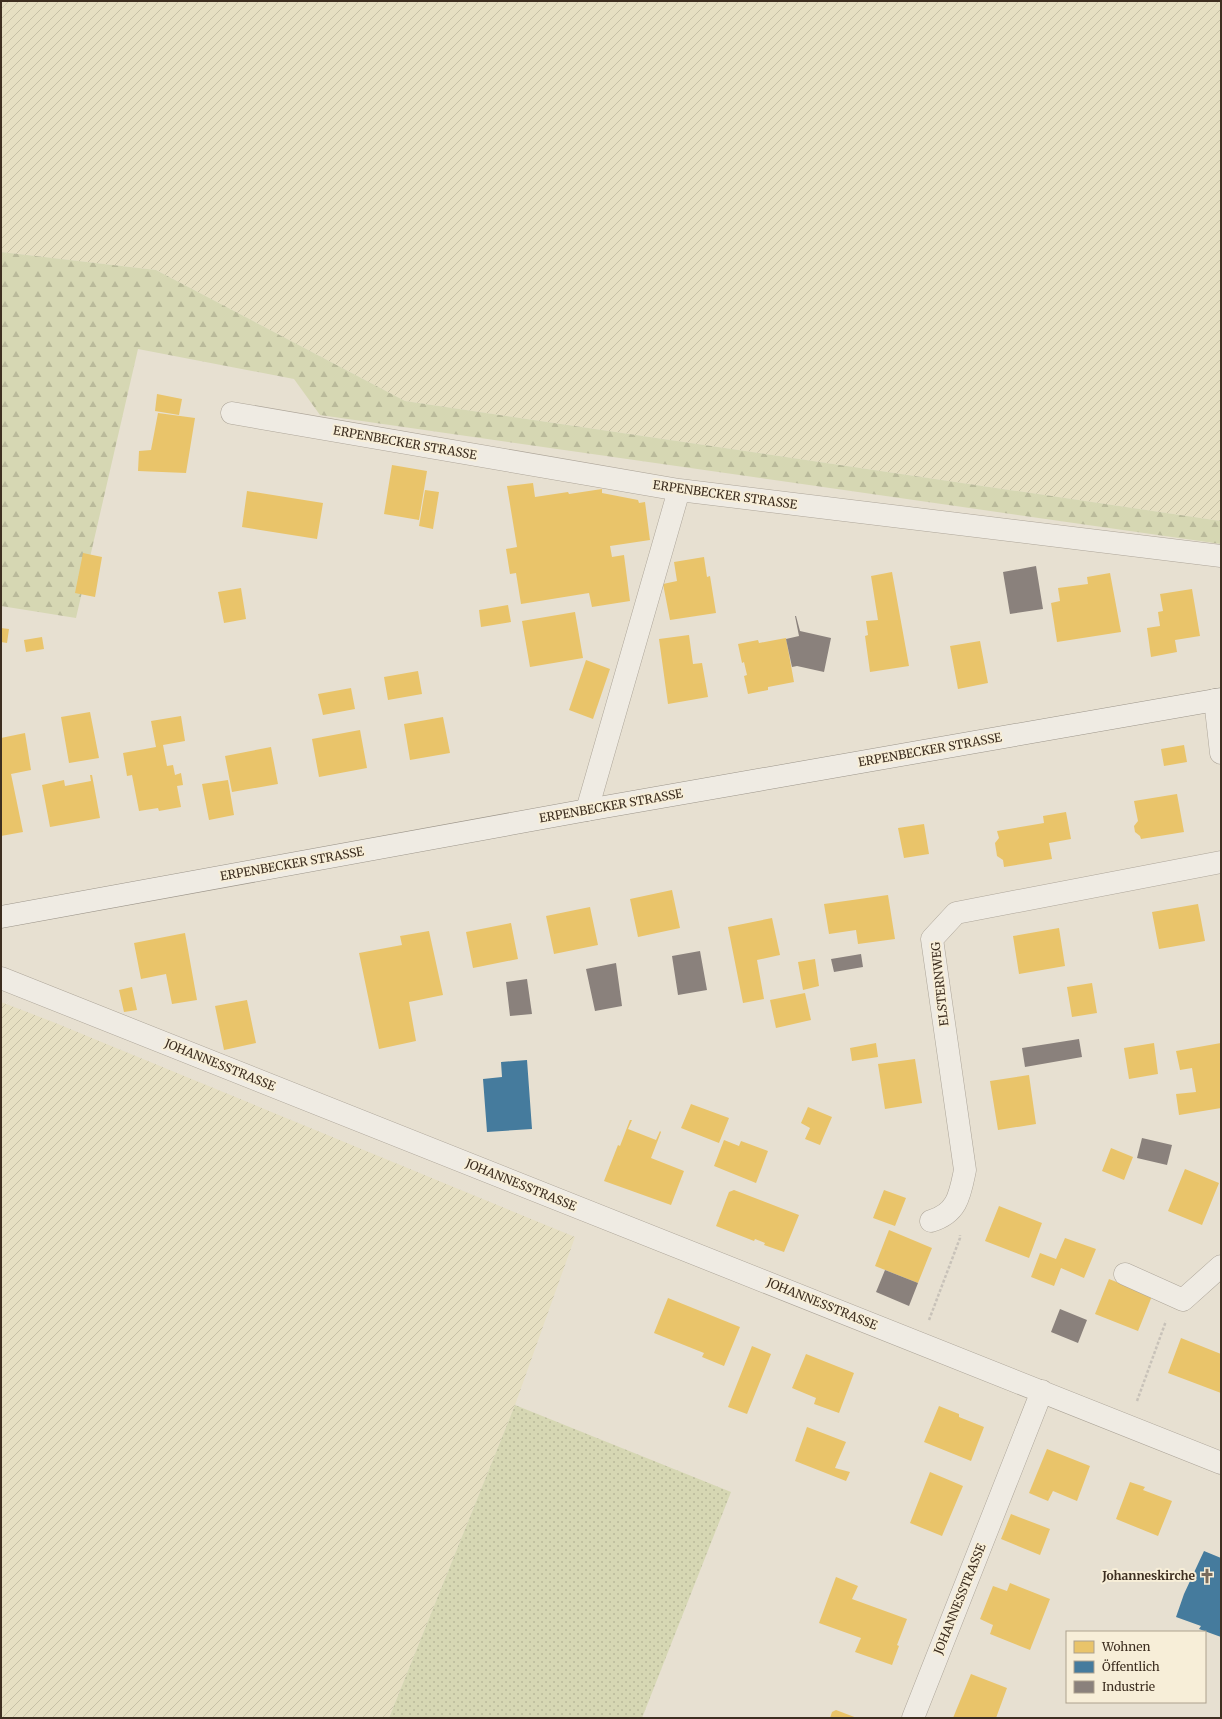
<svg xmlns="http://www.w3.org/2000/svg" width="1222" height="1719" viewBox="0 0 1222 1719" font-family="Merriweather,serif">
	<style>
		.farmland { fill: url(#farmland-furrows) }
		.grass { fill: url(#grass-dots) }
		.forest { fill: url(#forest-firs) }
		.homes { fill: #e9c46a }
		.public { fill: #457b9d }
		.industry { fill: #8a817c }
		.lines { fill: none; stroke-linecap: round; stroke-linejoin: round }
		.street-casing { stroke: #ada599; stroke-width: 23 }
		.secondary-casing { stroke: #9c958a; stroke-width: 23 }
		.path { stroke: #c8c2b9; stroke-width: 2.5; stroke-dasharray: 3 2; stroke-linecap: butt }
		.street { stroke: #efebe3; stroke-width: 22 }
		.secondary { stroke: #efebe3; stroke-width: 22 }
		.labels { text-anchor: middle; stroke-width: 4; stroke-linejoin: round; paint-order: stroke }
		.street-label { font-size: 12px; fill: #3d2e20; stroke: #f7eed8 }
		.poi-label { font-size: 12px; font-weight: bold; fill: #3d2e20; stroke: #f7eed8; text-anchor: end }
	</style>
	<defs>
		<pattern id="farmland-furrows" width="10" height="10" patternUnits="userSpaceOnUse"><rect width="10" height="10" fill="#e6dfc2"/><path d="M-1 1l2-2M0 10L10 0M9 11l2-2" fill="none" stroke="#c6c0a6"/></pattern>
		<pattern id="grass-dots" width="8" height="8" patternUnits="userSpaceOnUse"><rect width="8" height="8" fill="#d6d7b3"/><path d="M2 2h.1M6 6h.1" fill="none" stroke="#b9b99a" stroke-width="1.8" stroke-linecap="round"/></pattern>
		<pattern id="forest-firs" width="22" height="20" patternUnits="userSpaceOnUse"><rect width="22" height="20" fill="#d6d7b3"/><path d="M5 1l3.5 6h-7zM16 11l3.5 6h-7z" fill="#b9b99a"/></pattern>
	</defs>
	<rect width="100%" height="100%" fill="#e7e0d1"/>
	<path class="farmland" d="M1,1H1221V521L405,401L156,270L1,252Z
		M1,1002L53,1022L575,1237L515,1405L389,1718H1Z"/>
	<path class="grass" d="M515,1405L731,1492L642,1718H389Z"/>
	<path class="forest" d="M1,252L156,270L405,401L1221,521V544L320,415L294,379L138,349L76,618L1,606Z"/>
	<path class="homes" d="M157,394L182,399L179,415L155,411Z
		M158,413L195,418L186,473L138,471L139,451L151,450Z
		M392,465L427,471L419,520L384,514Z
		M533,483L535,497L568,492L569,494L602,489V493L638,500L639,503L645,502L650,540L610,546L612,557L624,555L630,601L592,607L589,593L521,604L516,573L510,574L506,549L517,547L507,486Z
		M425,490L439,492L433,529L419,526Z
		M247,491L323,503L317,539L242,527Z
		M83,553L102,557L95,597L75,593Z
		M704,557L707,577L710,576L716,613L670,620L663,584L677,581L674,562Z
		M892,572L909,666L870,672L865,636L868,635L866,621L878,620L871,576Z
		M1110,573L1121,632L1057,642L1051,603L1060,601L1058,588L1088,584L1087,577Z
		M241,588L246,619L224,623L218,592Z
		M1192,589L1200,636L1175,640L1177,652L1151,657L1147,628L1160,626L1158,612L1163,611L1160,594Z
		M508,605L511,622L481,627L479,610Z
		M575,612L583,658L530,667L522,621Z
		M1,628L9,629L7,643L1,642Z
		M689,635L693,664L702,663L708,697L668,704L659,639Z
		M42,637L44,649L26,652L24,640Z
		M786,638L794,682L768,687V690L748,694L744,676L747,675L744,662L742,663L738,644L758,640L759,643Z
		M980,641L988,683L958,689L950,646Z
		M586,660L610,669L593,719L569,710Z
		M418,671L422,694L388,700L384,677Z
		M351,688L355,709L323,715L318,694Z
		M90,712L99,758L69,763L61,717Z
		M181,716L185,741L163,745L167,766L173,765L175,775L181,773L183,785L177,786L181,807L159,811L158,808L139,811L132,775L127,776L123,753L156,747L151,721Z
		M443,717L450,753L410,760L404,724Z
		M360,730L367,768L319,777L312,739Z
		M25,733L31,770L11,774L23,832L1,836V738Z
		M1184,745L1187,762L1164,766L1161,749Z
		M271,747L278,784L232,792L225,756Z
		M90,775H92L100,818L50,827L42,785L64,780L65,786L91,781Z
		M228,780L234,815L209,820L202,784Z
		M1177,794L1184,832L1141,839L1140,836L1135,832L1134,826L1138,821L1134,801Z
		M1066,812L1071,839L1049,843L1052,859L1004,867L1003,860L997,856L995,843L999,838L997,831L1044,823L1043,816Z
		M924,824L929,854L904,858L898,828Z
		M672,890L680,928L638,937L630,899Z
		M888,895L895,939L858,944L856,930L829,934L824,904Z
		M1198,904L1205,941L1159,949L1152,912Z
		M590,907L598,945L554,954L546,916Z
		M772,918L780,955L757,960L764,999L743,1003L728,927Z
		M511,923L518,959L473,968L466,932Z
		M1059,928L1065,966L1019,974L1013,936Z
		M429,931L443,995L409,1002L416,1041L379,1049L359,953L402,945L400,936Z
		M185,933L197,1000L172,1004L166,974L141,979L134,943Z
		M815,959L819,986L803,990L798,962Z
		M1092,983L1097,1013L1072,1017L1067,987Z
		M132,987L137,1010L124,1012L119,990Z
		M805,993L811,1020L776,1028L770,1000Z
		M247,1000L256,1043L224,1050L215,1006Z
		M876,1043L878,1057L852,1061L850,1048Z
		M1154,1043L1158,1074L1129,1079L1124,1048Z
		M1221,1043V1108L1179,1115L1176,1094L1196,1092L1192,1068L1180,1070L1176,1051Z
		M915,1059L922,1103L885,1109L878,1064Z
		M1029,1075L1036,1124L998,1130L990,1081Z
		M691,1104L729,1118L719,1143L681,1128Z
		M808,1107L832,1117L820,1145L805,1139L810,1128L801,1123Z
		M630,1120H632L628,1129L656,1140L660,1131L661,1132L651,1158L684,1171L671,1205L604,1181L618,1145L620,1146Z
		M724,1140L739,1146L741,1141L768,1151L756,1183L714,1166Z
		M1111,1148L1133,1157L1124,1180L1102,1171Z
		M1185,1169L1219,1183L1202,1225L1168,1211Z
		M734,1190L799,1215L784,1252L764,1245L765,1243L755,1239L754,1241L716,1226L729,1192Z
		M884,1190L906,1198L895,1226L873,1218Z
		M999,1206L1042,1223L1029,1258L985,1241Z
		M889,1230L932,1248L918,1283L875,1266Z
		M1065,1238L1096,1249L1084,1278L1061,1268L1054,1286L1031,1277L1040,1253L1056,1259Z
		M1109,1279L1152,1296L1138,1331L1095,1314Z
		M668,1298L740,1327L724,1366L702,1357L704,1353L654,1333Z
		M1181,1338L1221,1354V1393L1168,1373Z
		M752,1346L771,1354L747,1414L728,1407Z
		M806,1354L854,1373L839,1413L814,1404L816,1398L792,1388Z
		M939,1406L959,1414V1417L984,1427L971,1461L924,1442Z
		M807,1427L846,1442L835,1468L850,1472L846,1481L795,1461Z
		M1047,1449L1090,1466L1077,1501L1053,1491L1048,1501L1029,1493Z
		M930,1472L963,1486L942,1536L910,1523Z
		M1130,1482L1145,1487L1143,1490L1172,1501L1158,1536L1116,1519Z
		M1011,1514L1050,1529L1040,1555L1001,1539Z
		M836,1577L858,1586L852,1599L907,1619L897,1645L899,1646L892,1665L855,1652L861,1638L819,1623Z
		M1010,1583L1050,1599L1030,1650L990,1634L993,1625L980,1619L993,1586L1007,1591Z
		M971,1674L1007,1688L996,1718H953Z
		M836,1710L857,1718H830L832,1712Z"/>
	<path class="public" d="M527,1060L532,1129L487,1132L483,1079L502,1077L501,1062Z
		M1204,1551L1221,1558V1637L1199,1629L1201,1626L1176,1617L1184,1594Z"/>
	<path class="industry" d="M1036,566L1043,609L1010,614L1003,572Z
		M795,616H796L800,631L831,638L824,672L797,666L792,667L786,639L799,636Z
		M700,951L707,990L678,995L672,956Z
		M861,954L863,967L834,972L831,959Z
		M616,963L622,1006L595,1011L586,969Z
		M527,979L532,1014L510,1016L506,982Z
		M1079,1039L1082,1057L1025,1067L1022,1048Z
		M1142,1138L1172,1145L1167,1165L1137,1158Z
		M885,1270L918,1283L909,1306L876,1292Z
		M1060,1309L1087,1320L1078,1343L1051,1332Z"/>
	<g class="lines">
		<defs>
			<path id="street" d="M232,413L679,490L1221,556
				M1215,700L1221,753
				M587,810L679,490
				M1,978L1221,1463
				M931,1221C958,1213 960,1194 965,1170L932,939L956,913L1221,862
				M1125,1274L1183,1300L1221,1266
				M913,1718L1042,1391"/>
			<path id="secondary" d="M1,917L587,810L1221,699"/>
		</defs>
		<use href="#street" class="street-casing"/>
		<use href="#secondary" class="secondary-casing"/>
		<path class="path" d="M929,1320L960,1238V1235
			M1137,1401L1166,1321"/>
		<use href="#street" class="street"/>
		<use href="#secondary" class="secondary"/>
	</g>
	<defs>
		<symbol id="church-bare" viewBox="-9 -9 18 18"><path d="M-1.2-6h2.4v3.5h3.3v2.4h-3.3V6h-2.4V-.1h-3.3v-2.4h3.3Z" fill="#786c5e" stroke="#f7eed8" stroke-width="2.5" paint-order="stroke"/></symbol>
	</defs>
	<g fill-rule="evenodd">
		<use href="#church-bare" x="1196" y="1565" width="22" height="22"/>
	</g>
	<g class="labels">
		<g class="street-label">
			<text transform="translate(405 443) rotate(10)" y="4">ERPENBECKER STRASSE</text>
			<text transform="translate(725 495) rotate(8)" y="4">ERPENBECKER STRASSE</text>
			<text transform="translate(930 750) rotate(-10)" y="4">ERPENBECKER STRASSE</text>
			<text transform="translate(611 806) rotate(-10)" y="4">ERPENBECKER STRASSE</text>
			<text transform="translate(292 864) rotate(-10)" y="4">ERPENBECKER STRASSE</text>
			<text transform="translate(940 984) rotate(-96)" y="4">ELSTERNWEG</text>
			<text transform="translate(220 1065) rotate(22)" y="4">JOHANNESSTRASSE</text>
			<text transform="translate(521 1185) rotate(22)" y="4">JOHANNESSTRASSE</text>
			<text transform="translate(822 1304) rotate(22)" y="4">JOHANNESSTRASSE</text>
			<text transform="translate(960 1599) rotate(-68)" y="4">JOHANNESSTRASSE</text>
		</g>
		<g class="poi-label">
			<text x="1195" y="1580">Johanneskirche</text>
		</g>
	</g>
	<rect width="1222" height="1719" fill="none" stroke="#3d2e20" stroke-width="4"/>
	<rect x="1066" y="1631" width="140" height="72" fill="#f7eed8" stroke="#ada18e"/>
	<rect x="1074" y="1641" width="20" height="12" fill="#e9c46a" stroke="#ada18e"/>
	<text x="1102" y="1651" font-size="12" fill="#3d2e20">Wohnen</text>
	<rect x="1074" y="1661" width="20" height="12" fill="#457b9d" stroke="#ada18e"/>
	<text x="1102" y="1671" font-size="12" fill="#3d2e20">Öffentlich</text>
	<rect x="1074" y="1681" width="20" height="12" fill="#8a817c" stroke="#ada18e"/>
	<text x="1102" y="1691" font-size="12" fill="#3d2e20">Industrie</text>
</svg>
